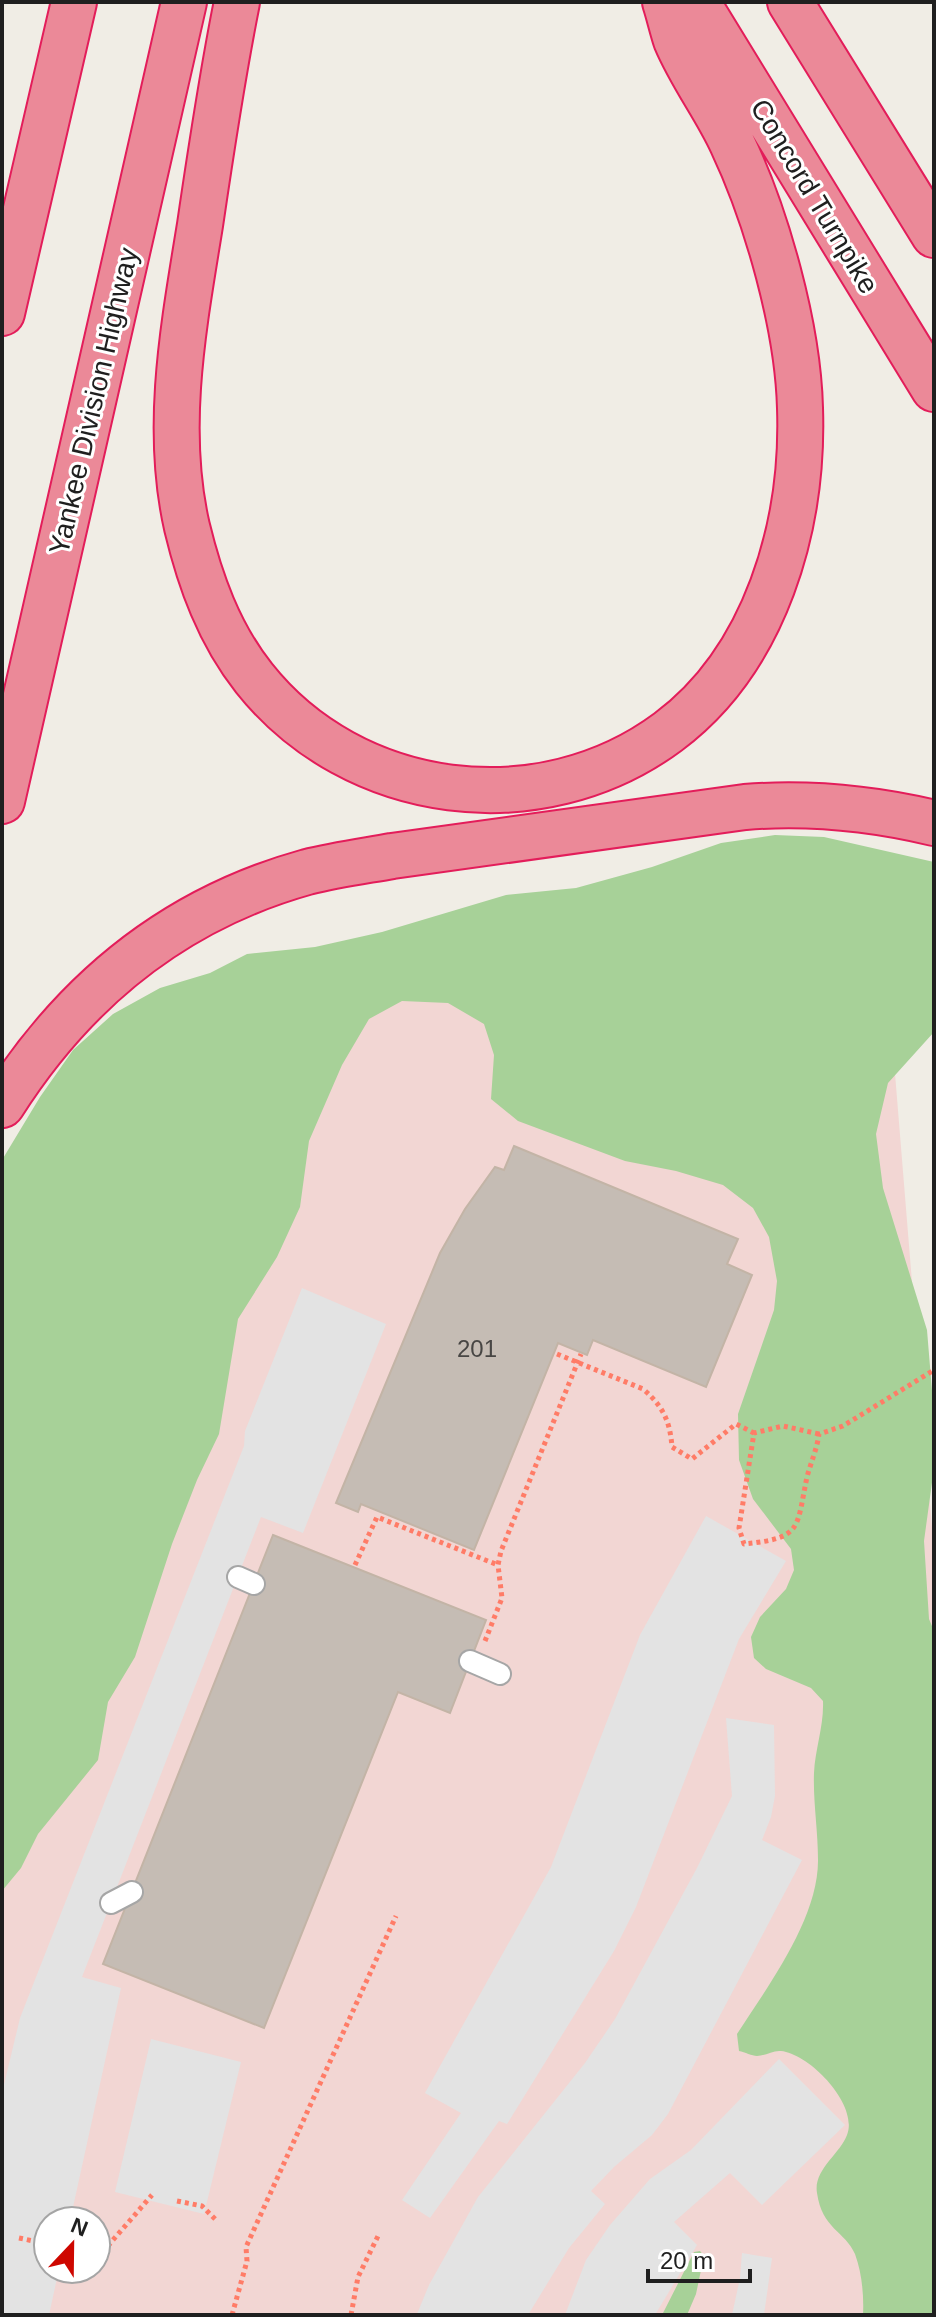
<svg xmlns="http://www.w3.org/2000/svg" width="936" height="2317" viewBox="0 0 936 2317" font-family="Arial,sans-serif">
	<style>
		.commercial { fill: #f2d6d3; fill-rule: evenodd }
		.forest { fill: #a7d198 }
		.parking { fill: #e3e3e3 }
		.building { fill: #c5bcb4; stroke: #c3b4a6; stroke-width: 2 }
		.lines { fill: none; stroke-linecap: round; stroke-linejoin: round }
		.lane-casing { stroke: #a6a6a6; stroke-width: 24 }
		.highway-casing { stroke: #e31d5a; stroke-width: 48 }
		.path { stroke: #ff7c67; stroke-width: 5; stroke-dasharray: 4 4; stroke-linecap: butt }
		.lane { stroke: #fff; stroke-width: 20 }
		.highway { stroke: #eb8998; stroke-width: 44 }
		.labels { text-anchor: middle; stroke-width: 6; stroke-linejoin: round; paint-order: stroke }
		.number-label { font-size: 24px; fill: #484644 }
		.street-label { font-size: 28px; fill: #1f1f1f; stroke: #fff }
	</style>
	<rect width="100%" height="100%" fill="#f0ede5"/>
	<path class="commercial" d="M882,914L934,1552V2315H2V1575L292,1004ZM48,2221H96V2269H48Z"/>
	<path class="forest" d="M775,835L824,837L934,862V1032L888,1083L876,1134L883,1188L927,1330L934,1415V1468L924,1541L929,1619L934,1631V2315H863C864,2296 862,2273 855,2254C845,2231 822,2229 817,2193C813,2170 840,2154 847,2135C859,2105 810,2054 781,2051C773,2050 765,2056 757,2056C752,2056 745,2052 739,2051L737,2034C768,1986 819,1918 818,1859C818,1830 813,1802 814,1773C815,1749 824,1726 823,1701L811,1688L766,1669L754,1658L751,1637L760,1617L786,1589L794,1570L791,1549L753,1499L739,1460L738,1414L774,1310L777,1281L769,1237L753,1208L723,1185L676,1171L625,1161L518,1121L491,1099L494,1055L484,1024L448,1003L402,1001L369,1019L342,1065L309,1141L300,1207L277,1257L238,1319L219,1434L197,1480L172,1544L135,1657L108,1702L98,1760L38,1834L21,1868L2,1891V1160L40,1097L73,1050L113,1014L160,988L210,973L247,954L315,947L382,932L506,895L576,888L652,867L721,843Z
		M700,2251L704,2256L696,2294L687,2315H662L694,2252Z"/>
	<path class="parking" d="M302,1288L386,1324L303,1533L261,1517L82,1977L121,1988L70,2221H48V2269H59L49,2315H2V2093L20,2018L244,1446L245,1431Z
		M706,1516L786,1561L739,1639L636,1907L614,1951L507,2124L499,2121L430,2218L402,2200L461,2113L425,2093L551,1867L640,1635Z
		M726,1718L774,1725L775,1796L771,1817L762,1840L802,1860L668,2114L652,2135L614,2167L591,2191L605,2204L569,2248L528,2315L417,2314L429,2285L478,2197L585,2063L615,2019L697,1868L732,1796Z
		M151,2039L241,2062L204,2214L115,2192Z
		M779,2059L845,2125L762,2205L730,2173L674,2222L697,2245L655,2315H565L586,2260L610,2225L650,2179L691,2150Z
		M742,2253L772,2258L764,2315H732L740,2278Z"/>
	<path class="building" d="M514,1146L738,1239L727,1264L752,1275L706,1387L593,1340L587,1355L558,1343L474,1550L361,1504L358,1512L336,1503L440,1253L465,1209L495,1167L504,1170Z
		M273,1535L486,1620L450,1713L398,1692L264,2028L103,1964Z"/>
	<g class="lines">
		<defs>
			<path id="lane" d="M238,1577L254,1584
				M470,1661L500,1674
				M111,1903L132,1892"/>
			<path id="highway" d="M237,2C222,76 211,150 200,225C184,324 164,427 187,527C200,581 219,634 254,678C353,803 540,827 668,732C766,659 804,526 800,408C798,327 767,217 732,143C716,108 691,76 676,40C672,28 669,14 665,2
				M697,2L934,389
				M790,2L934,235
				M2,313L74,2
				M2,801L184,2
				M2,1105C75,990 174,909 307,872C335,865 364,861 392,856L745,807C809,802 871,808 934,823"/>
		</defs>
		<use href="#lane" class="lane-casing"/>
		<use href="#highway" class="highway-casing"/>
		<path class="path" d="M557,1354L643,1389C663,1406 670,1421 672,1447L692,1459L736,1424L754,1433
			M819,1434L783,1426L754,1433L739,1528L744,1544C803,1538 796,1529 807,1477C811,1462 817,1449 819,1434L843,1426L934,1370
			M355,1565L377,1517L498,1565
			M485,1641L502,1598L498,1565L501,1551L581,1354
			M177,2201L202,2206L217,2221
			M19,2238L48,2244
			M96,2254L100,2255L152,2195
			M232,2315L247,2261L246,2247L396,1916
			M351,2315L358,2277L378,2236"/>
		<use href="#lane" class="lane"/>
		<use href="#highway" class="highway"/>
	</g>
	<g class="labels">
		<g class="number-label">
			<text x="477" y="1357">201</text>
		</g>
		<g class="street-label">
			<text transform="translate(815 196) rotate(59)" y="10">Concord Turnpike</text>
			<text transform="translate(93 401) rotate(-77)" y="10">Yankee Division Highway</text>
		</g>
	</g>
	<rect width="936" height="2317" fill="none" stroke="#1f1f1f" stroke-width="8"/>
	<g transform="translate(72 2245) rotate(22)"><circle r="38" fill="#ffffff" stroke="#a5a5a5" stroke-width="2"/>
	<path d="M0-6L14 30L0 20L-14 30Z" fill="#ce0700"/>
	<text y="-12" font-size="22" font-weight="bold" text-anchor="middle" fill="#1f1f1f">N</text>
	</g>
	<path d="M648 2269v12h102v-12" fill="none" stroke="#1f1f1f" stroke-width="4"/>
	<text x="660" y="2269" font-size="24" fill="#1f1f1f" stroke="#ffffff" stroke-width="6" paint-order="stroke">20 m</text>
</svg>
